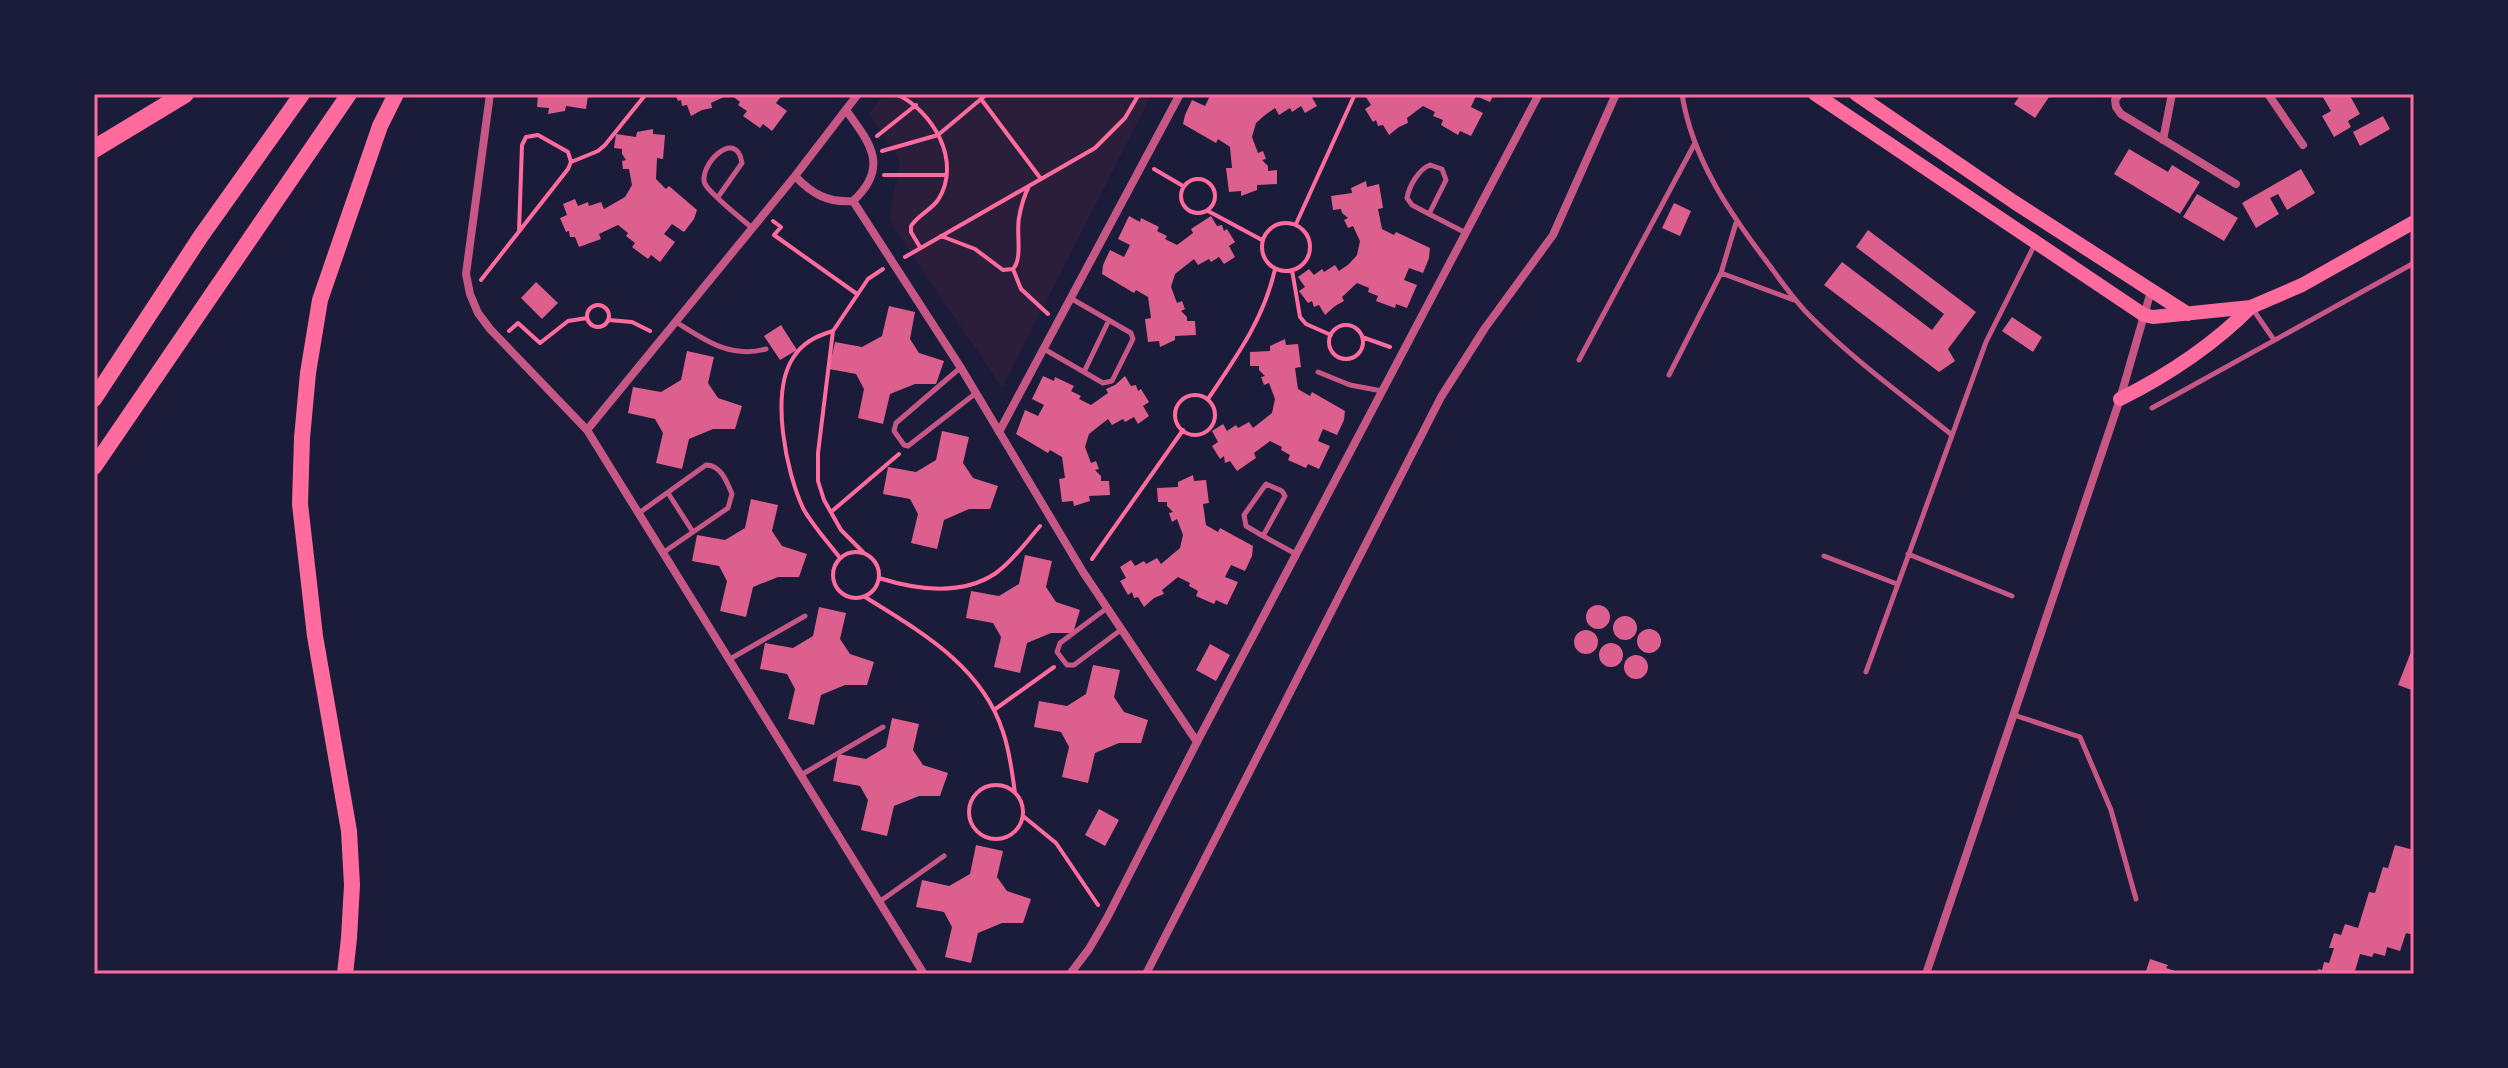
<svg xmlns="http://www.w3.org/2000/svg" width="2508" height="1068" viewBox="0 0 2508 1068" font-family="Merriweather,serif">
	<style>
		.green { fill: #2a1e3b }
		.building { fill: #dd5f8e }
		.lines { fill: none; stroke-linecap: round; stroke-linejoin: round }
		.path { stroke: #ff6b9d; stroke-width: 4 }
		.service { stroke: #c65784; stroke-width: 5 }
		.minor { stroke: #c65784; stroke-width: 8 }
		.secondary { stroke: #ff6b9d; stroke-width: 14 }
		.trunk { stroke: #ff6b9d; stroke-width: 16 }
		.motorway { stroke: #ff6b9d; stroke-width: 18 }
		.neatline { fill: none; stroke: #ff6b9d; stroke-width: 3 }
	</style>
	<rect width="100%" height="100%" fill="#1b1b3a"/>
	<path class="green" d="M884,94H1152L1002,388L889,220L900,161L869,114Z"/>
	<path class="building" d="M538,94L588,96L586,109L566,106L565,111L548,114L549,108L537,107Z
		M675,94H730L711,103L712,108L702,110L691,116L687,105L682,106L681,100L678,101Z
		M730,94H783L776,103L787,111L772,131L763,124L760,128L743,116L747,111L738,105L740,102Z
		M1211,94H1310L1317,106L1305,113L1301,106L1292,112L1290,108L1279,115L1275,108L1265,115L1256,123L1252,137L1258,153L1263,151L1266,159L1262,160L1268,166V171L1277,170V184L1257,185V190L1241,196V191L1229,192L1226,168H1232L1230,147L1218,139L1216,143L1183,124L1185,115L1192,100L1205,106Z
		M1364,94H1494L1490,102L1476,96L1471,107L1483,113L1471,136L1460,131L1458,135L1441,125L1443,120L1433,116L1435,112L1423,106L1407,118L1408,123L1399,127L1389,135L1383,125L1378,126L1376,120L1373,122L1365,109L1371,105Z
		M2021,94H2051L2035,118L2014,104Z
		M2321,94H2349L2360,114L2348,121L2351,127L2334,137L2322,116L2331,111Z
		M2383,116L2390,129L2360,146L2353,132Z
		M653,129V134L665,135L663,159L657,158L656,179L666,189L669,186L697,210L694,219L684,232L672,224L664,234L675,242L660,262L651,255L648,259L632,247L635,243L626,236L628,233L618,225L599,234L601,239L579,247L575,237H570L569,231L566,232L560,218L567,215L563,204L575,199L578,206L588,202L589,206L601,202L604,209L625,197L632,185L629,169H623L622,161L626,160L622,154V149L614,148L616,134L636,137L637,132Z
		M2129,149L2168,172L2172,165L2200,182L2180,214L2114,174Z
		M2301,169L2315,193L2287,210L2278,194L2270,198L2279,214L2256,228L2242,203Z
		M1366,181L1367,187L1379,184L1383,208L1378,209L1382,229L1394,235L1396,232L1430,248L1429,258L1423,273L1409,268L1404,280L1417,285L1407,308L1396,304L1395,308L1376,301L1378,296L1368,292L1369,288L1357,283L1342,297L1344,301L1335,306L1325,315L1319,305L1314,307L1312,301L1308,303L1299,291L1305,287L1298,277L1309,269L1314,275L1322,269L1324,272L1335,265L1339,271L1349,264L1357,255L1360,241L1353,226L1348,228L1344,220L1348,218L1342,213L1341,209L1333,210L1331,196L1352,193L1351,188Z
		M2197,194L2238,218L2224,241L2183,217Z
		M1674,203L1691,211L1680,236L1662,228Z
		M1129,216L1140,222L1141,218L1159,227L1157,231L1167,236L1165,239L1177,245L1193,233L1191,229L1211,216L1217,226L1222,225L1224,231L1227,229L1235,242L1229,246L1235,257L1224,264L1219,257L1211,262L1209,259L1198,265L1194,259L1175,274L1171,287L1177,303L1182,301L1185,309L1181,311L1187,317V321H1195L1196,335L1175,336V340L1160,347L1159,341L1148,342L1145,319L1151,318L1148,297L1136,290L1134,293L1102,274L1103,265L1110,250L1124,257L1130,245L1118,239Z
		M1868,230L1976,312L1948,349L1955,361L1939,372L1824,285L1842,262L1932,330L1944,314L1856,247Z
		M536,282L558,303L542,319L521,298Z
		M889,306L915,312L910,339L919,353L944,361L936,384H915L890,394L883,424L858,418L864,389L856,374L829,369L835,342L862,347L882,336Z
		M2012,317L2042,337L2033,352L2002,331Z
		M781,325L797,350L780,360L764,336Z
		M1285,339L1286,345L1298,344L1301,367L1295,368L1298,389L1310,396L1312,392L1345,411L1344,420L1337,435L1323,429L1318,441L1330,446L1319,469L1308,464L1306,468L1288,460L1290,455L1281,450L1282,447L1270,441L1254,453L1256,458L1237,471L1230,461L1225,463L1224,456L1220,459L1212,446L1218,442L1212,431L1223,424L1227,431L1236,425L1238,428L1249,422L1253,428L1272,413L1275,399L1269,383L1264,385L1261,377L1265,376L1259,370V366H1250V352L1270,351V346Z
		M687,351L714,357L708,383L718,398L742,406L735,429H713L689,439L682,469L656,463L663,433L655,419L628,413L633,387L661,392L681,380Z
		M1043,376L1054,381L1055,377L1074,386L1071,391L1081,396L1079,399L1091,405L1108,393L1106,389L1115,385L1125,376L1131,386L1136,385L1138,391L1141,389L1149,402L1143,406L1149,416L1138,424L1134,417L1125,422L1123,419L1112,425L1108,419L1089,434L1085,447L1091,463L1096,461L1099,469L1095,470L1101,476V481H1109L1110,495L1089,496L1090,501L1074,506L1073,501L1062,502L1059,479L1065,478L1062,457L1050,450L1048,453L1016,434L1025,410L1038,416L1044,405L1032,399Z
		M942,431L969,437L963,463L973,478L998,486L990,509H969L944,520L937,549L911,543L918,514L910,499L883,494L888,467L916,472L936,460Z
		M1193,475L1194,481L1206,480L1209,503L1203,504L1206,525L1218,532L1220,528L1253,546L1252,556L1245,571L1231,565L1225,577L1238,582L1227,605L1216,600L1214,604L1196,596L1198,591L1189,586L1190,583L1178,577L1162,590L1164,594L1154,598L1144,607L1138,597L1134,598L1132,592L1128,595L1120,581L1126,578L1120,567L1131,560L1135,566L1144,561L1146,564L1157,558L1161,564L1180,548L1183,535L1177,519L1172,522L1169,513L1173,512L1167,506V502H1158L1157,488L1178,487V482Z
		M751,499L778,505L772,531L782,546L807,554L799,577H778L753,587L746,617L720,611L727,581L719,566L692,561L697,535L725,540L745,528Z
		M1025,555L1052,561L1046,587L1056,602L1080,610L1073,633H1051L1027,643L1020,673L994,667L1001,637L993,623L966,618L971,591L999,596L1019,584Z
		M1586 617a12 12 0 1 1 24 0a12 12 0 1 1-24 0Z
		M819,607L846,613L840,639L850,654L874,662L867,685H845L821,695L814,725L788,719L795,689L787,674L760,669L765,643L793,648L813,636Z
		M1613 628a12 12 0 1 1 24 0a12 12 0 1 1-24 0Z
		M1637 641a12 12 0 1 1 24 0a12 12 0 1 1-24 0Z
		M1574 642a12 12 0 1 1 24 0a12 12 0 1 1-24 0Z
		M1599 655a12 12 0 1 1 24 0a12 12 0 1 1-24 0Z
		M1210,644L1230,655L1216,681L1196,670Z
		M2414,644V691L2398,685Z
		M1624 667a12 12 0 1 1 24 0a12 12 0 1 1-24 0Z
		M1093,665L1120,670L1114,697L1124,712L1148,720L1141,743H1119L1095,753L1088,783L1062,777L1069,747L1061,732L1034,727L1039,701L1067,706L1086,694Z
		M892,718L919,724L913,750L923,765L948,773L940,796H919L894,806L887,836L861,830L868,800L860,786L833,781L838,754L866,759L886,747Z
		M1099,809L1119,820L1105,846L1085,835Z
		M976,845L1003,851L997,877L1007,891L1031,899L1023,923H1002L978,933L971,963L945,957L952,927L944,912L916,907L922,880L949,886L970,874Z
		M2395,845L2414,850V935L2406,933L2400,951L2387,947L2385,956L2374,953L2372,957L2360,954L2355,971L2363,974H2317L2318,969L2322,970L2324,962L2329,963L2334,948H2329L2334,933L2341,935L2345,924L2358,928L2369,892L2375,893L2383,867L2388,868Z
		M2150,959L2168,965L2166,968L2175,971V974H2145Z"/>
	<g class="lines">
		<path class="path" d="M896,94C932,110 963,161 938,200C931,210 918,215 911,226V232L920,247
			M981,99L1041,179
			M877,136L916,105
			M882,151L938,135L987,94
			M571,162L598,151L605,145L646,94
			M1154,169L1183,186
			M884,175H945
			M1181 196a17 17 0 1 1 34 0a17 17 0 1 1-34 0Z
			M1208,211L1262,240
			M773,221L781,227L774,235L857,294
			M1262 247a24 24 0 1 1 48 0a24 24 0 1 1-48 0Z
			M1296,224L1355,94
			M941,236L975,249L1003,270L1013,269C1023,258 1016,233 1019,218C1021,206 1024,196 1029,186
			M905,257L1095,148L1125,118L1139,94
			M1013,269L1021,289L1048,314
			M1292,270L1300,317L1306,324L1331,335
			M481,280L568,169L571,162L568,152L538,135L526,137L522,145L519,231
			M587 316a11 11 0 1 1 22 0a11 11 0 1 1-22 0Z
			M609,320L632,322L650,331
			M1329 342a17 17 0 1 1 34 0a17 17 0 1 1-34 0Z
			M509,331L518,323L540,343L568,321L587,318
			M833,331C816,336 802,343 793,358C770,393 786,472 803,508C812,525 828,542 840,558
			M1362,337L1390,347
			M1175 415a20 20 0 1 1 40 0a20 20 0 1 1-40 0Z
			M1208,399C1236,357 1264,319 1275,269
			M831,512L899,454
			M833 575a23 23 0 1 1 46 0a23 23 0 1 1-46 0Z
			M863,552L841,530L824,500L818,481V453L833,331L868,279L883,269
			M1092,559L1183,430
			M879,578C917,590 962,596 996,573C1013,561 1027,541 1040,526
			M865,597C921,632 982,666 1003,732C1010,752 1012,772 1015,793
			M994,710L1054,667
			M969 812a27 27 0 1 1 54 0a27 27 0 1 1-54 0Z
			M1023,816L1056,843L1098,905"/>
		<path class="service" d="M1682,94C1692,159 1731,215 1770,266C1783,284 1796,303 1812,318C1855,361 1905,397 1952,435
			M1430,165L1442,169L1446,180L1429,214L1412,205L1407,198C1409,186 1419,169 1430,165Z
			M718,197L742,163C736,126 697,167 705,184C711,195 741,218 752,228
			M1429,214L1466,233
			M1721,273L1794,300
			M2252,308L2274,340
			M676,322C705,340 730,359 766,349
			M1044,349L1103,383L1112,381L1133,339L1131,333L1072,299
			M1579,360L1695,143
			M960,368L896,423L894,431L904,445L908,446L976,393
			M1084,372L1109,320
			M1318,372L1350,385L1382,391
			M1669,375L1721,273L1736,223
			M2152,408L2414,263
			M1266,484L1282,491L1285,496L1263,536L1246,526L1244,515Z
			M668,493L693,532
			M639,513L706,465C721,465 727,482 732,494L728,508L664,552
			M1263,536L1296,554
			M1908,554L2012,596
			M1824,556L1897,584
			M1107,608L1060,643L1057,652L1067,665H1074L1122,629
			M730,659L805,616
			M1866,672L1986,342L2035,244
			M2014,715L2080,737L2111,810L2136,899
			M801,775L883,727
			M879,902L944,856"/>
		<path class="minor" d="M490,94L466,274L470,294L478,313L490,329L587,430L924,974
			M2119,94L2115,100L2116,107L2121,114L2236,184
			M2268,94L2303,145
			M2163,140L2172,94
			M795,176C812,194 828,203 853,201C890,167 870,143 846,110
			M853,201L961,368L1083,572L1197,742
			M587,430L795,176L858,94
			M999,432L1180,94
			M1070,974L1089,949L1107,918L1197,742L1539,94
			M1146,974L1441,397L1485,328L1553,235L1616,94
			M1926,974L2120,399L2151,291"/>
		<path class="secondary" d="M1815,94L2144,315L2153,317L2251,307L2302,285L2414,222
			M1856,94L2014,202L2188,314
			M2120,399C2170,374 2212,346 2251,307"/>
		<path class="trunk" d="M94,399L201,236L302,94
			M94,467L349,94
			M345,974L349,938L352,885L349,831L315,636L300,504L302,438L308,373L320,300L380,126L396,94"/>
		<path class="motorway" d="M94,149L185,94"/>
	</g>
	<rect width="2508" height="1068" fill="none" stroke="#1b1b3a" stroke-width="192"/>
	<rect x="96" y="96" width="2316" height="876" class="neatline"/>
</svg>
